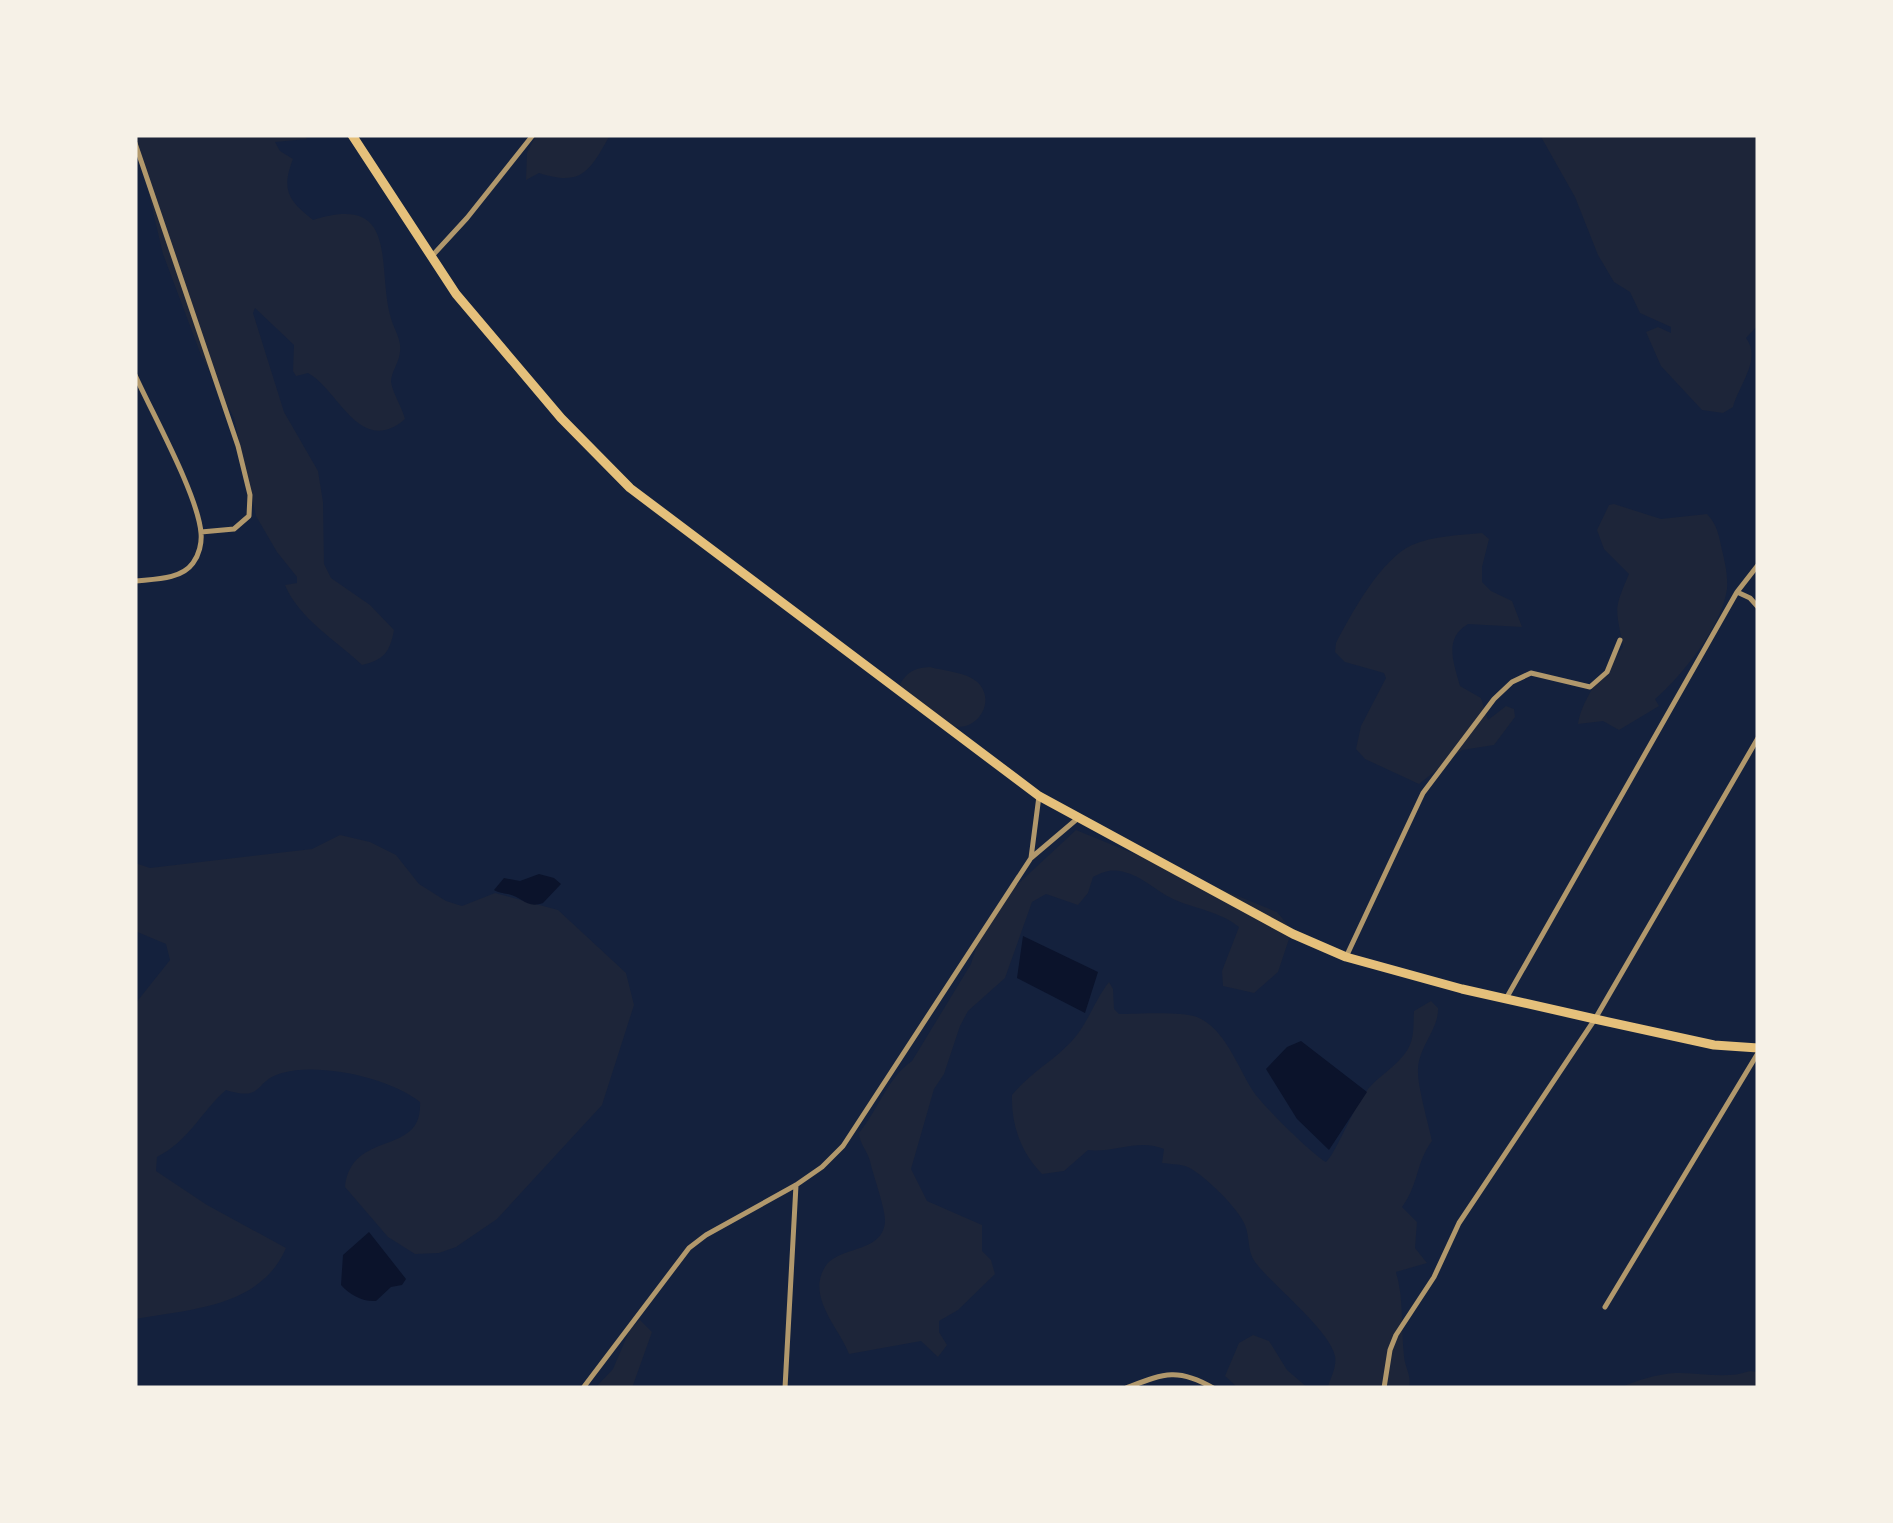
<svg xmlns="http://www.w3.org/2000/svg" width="1893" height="1523" viewBox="0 0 1893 1523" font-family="Rubik,sans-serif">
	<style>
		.green { fill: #1d2539 }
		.water { fill: #0b132b }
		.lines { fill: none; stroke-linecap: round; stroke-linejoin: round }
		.minor { stroke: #b1986c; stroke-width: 5 }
		.primary { stroke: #e5c07b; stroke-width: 9 }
	</style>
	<rect width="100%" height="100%" fill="#14213d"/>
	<path class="green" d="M135,135H304L307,139L275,142L280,151L293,159C281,190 288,200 313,220C399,193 377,264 390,315C393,328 402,339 400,352C399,363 391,372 391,382C393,394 402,407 405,419C360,458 338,389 308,373L296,376L293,371L294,345L255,308L253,313L284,412L318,471L323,502L324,564L331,578L370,605L394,630C390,652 384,660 362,665C336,640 299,619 285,585L297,583V577L277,552L256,516L234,418L201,355L163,254Z
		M536,135H610C590,171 582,187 539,173L526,180L527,153Z
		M1540,135H1758V325L1746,338C1762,359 1739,385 1733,407L1723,413L1702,410L1661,366L1646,332L1658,327L1671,333V327L1640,313L1630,292L1614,282L1598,255L1575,197Z
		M1614,504L1661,519L1707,514C1717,524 1719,536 1722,550C1725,563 1728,575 1727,589C1722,626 1682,676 1655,699L1659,706L1619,730L1603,721L1578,724C1582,697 1607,668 1623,647C1616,608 1613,611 1629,574L1604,549L1597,530L1609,505Z
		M1482,533L1489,539L1482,567V582L1491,591L1512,601L1522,627L1468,624C1443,639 1454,663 1460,686L1481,698L1488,720L1506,706L1514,709L1515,717L1494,745L1462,750L1419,784L1365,759L1356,749L1361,726L1386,678L1384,673L1345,662L1335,652L1336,643C1351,614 1381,559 1412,545C1433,536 1460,535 1482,533Z
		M930,667C944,671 965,672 976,681C998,699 978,733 951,726C935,722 918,705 904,696L900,684C908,671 915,668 930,667Z
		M1076,830L1277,912L1287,924L1289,939L1278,972L1254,993L1223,986L1222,971L1239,927C1219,911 1195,909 1173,899C1156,891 1142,876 1124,872C1111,869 1105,871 1093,877L1088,893L1078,905L1046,894L1032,902L1005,978L968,1011L960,1026L944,1074L934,1089L911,1169L927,1201L982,1225V1251L991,1260L995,1274L958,1310L939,1321V1332L947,1345L938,1357L921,1341L849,1354C840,1329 806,1297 825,1267C839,1245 882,1254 885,1222C886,1210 873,1175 870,1161C867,1150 860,1145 859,1133C878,1110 888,1077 912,1061L971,964L976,948L1005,896Z
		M340,835L370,842L396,855L419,884L446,901L462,906L495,893L558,910L626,973L634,1005L602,1105L497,1219L456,1247L439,1253L415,1254L388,1237L345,1187C352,1128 423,1158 420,1102C390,1078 320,1062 282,1073C253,1081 265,1102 226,1090C200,1113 189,1141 157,1157L156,1171L207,1205L286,1248C261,1307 191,1309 135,1319V1004L170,960L166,944L135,931V863L150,868L312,849Z
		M1109,982L1113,989L1114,1009L1119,1014C1137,1014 1181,1011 1197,1017C1225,1028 1238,1068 1253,1091C1261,1104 1313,1155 1326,1162C1335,1154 1353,1110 1364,1094C1376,1077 1397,1067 1408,1049C1415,1036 1413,1024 1414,1011L1431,1001L1438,1008C1439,1029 1419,1046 1418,1069C1417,1085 1428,1122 1432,1141C1416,1162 1419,1184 1402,1207L1417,1222L1415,1248L1427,1263L1396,1272C1404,1299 1401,1328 1404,1356C1405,1368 1412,1376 1409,1388H1316L1328,1386C1331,1378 1337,1365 1335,1356C1329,1329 1272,1285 1255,1262C1247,1251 1250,1237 1245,1225C1239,1209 1201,1171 1185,1166C1178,1164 1169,1164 1162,1163L1164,1149C1140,1138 1114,1153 1088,1150L1064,1171L1042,1174C1021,1152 1011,1125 1012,1095C1029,1074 1053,1061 1071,1042C1088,1024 1094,1001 1109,982Z
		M640,1320L652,1332L632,1388H595L613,1369L630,1329Z
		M1253,1335L1269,1341L1287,1370L1308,1388H1238L1225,1376L1239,1343Z
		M1750,1371L1758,1372V1388H1620C1637,1380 1657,1374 1676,1373C1702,1372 1724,1380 1750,1371Z"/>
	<path class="water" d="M539,874L554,878L561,884L543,903C526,909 523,897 508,894C503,893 499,893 494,890L504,878L520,881Z
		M1023,936L1098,972L1085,1013L1017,978Z
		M1301,1041L1367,1092L1329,1150L1297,1119L1266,1069L1287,1047Z
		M369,1232L406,1279L402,1285L391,1287L376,1301C363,1302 350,1295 341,1285L343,1255Z"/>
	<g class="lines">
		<path class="minor" d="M135,143L238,446L250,495L249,516L234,529L201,532
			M433,255L467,218L533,135
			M135,375C152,413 198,495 201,533C202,543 199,555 193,563C181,580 153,579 135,581
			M1737,592L1750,598L1758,607
			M1031,858L1039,796
			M1346,957L1423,793L1494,699L1512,682L1531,673L1590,687L1607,672L1620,640
			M1507,997L1737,592L1758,565
			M1605,1307L1758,1053
			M583,1388L689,1248L706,1235L796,1185L822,1167L843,1146L1031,858L1077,819
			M785,1388L796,1185
			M1126,1388C1163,1374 1177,1367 1213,1388
			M1384,1388L1390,1350L1396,1335L1434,1277L1459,1223L1595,1019L1758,738"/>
		<path class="primary" d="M352,135L456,294L561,418L630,488L1039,796L1293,934L1346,957L1462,989L1595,1019L1714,1045L1758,1048"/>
	</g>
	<rect width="1893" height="1523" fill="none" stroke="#f6f1e7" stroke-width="275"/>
</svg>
